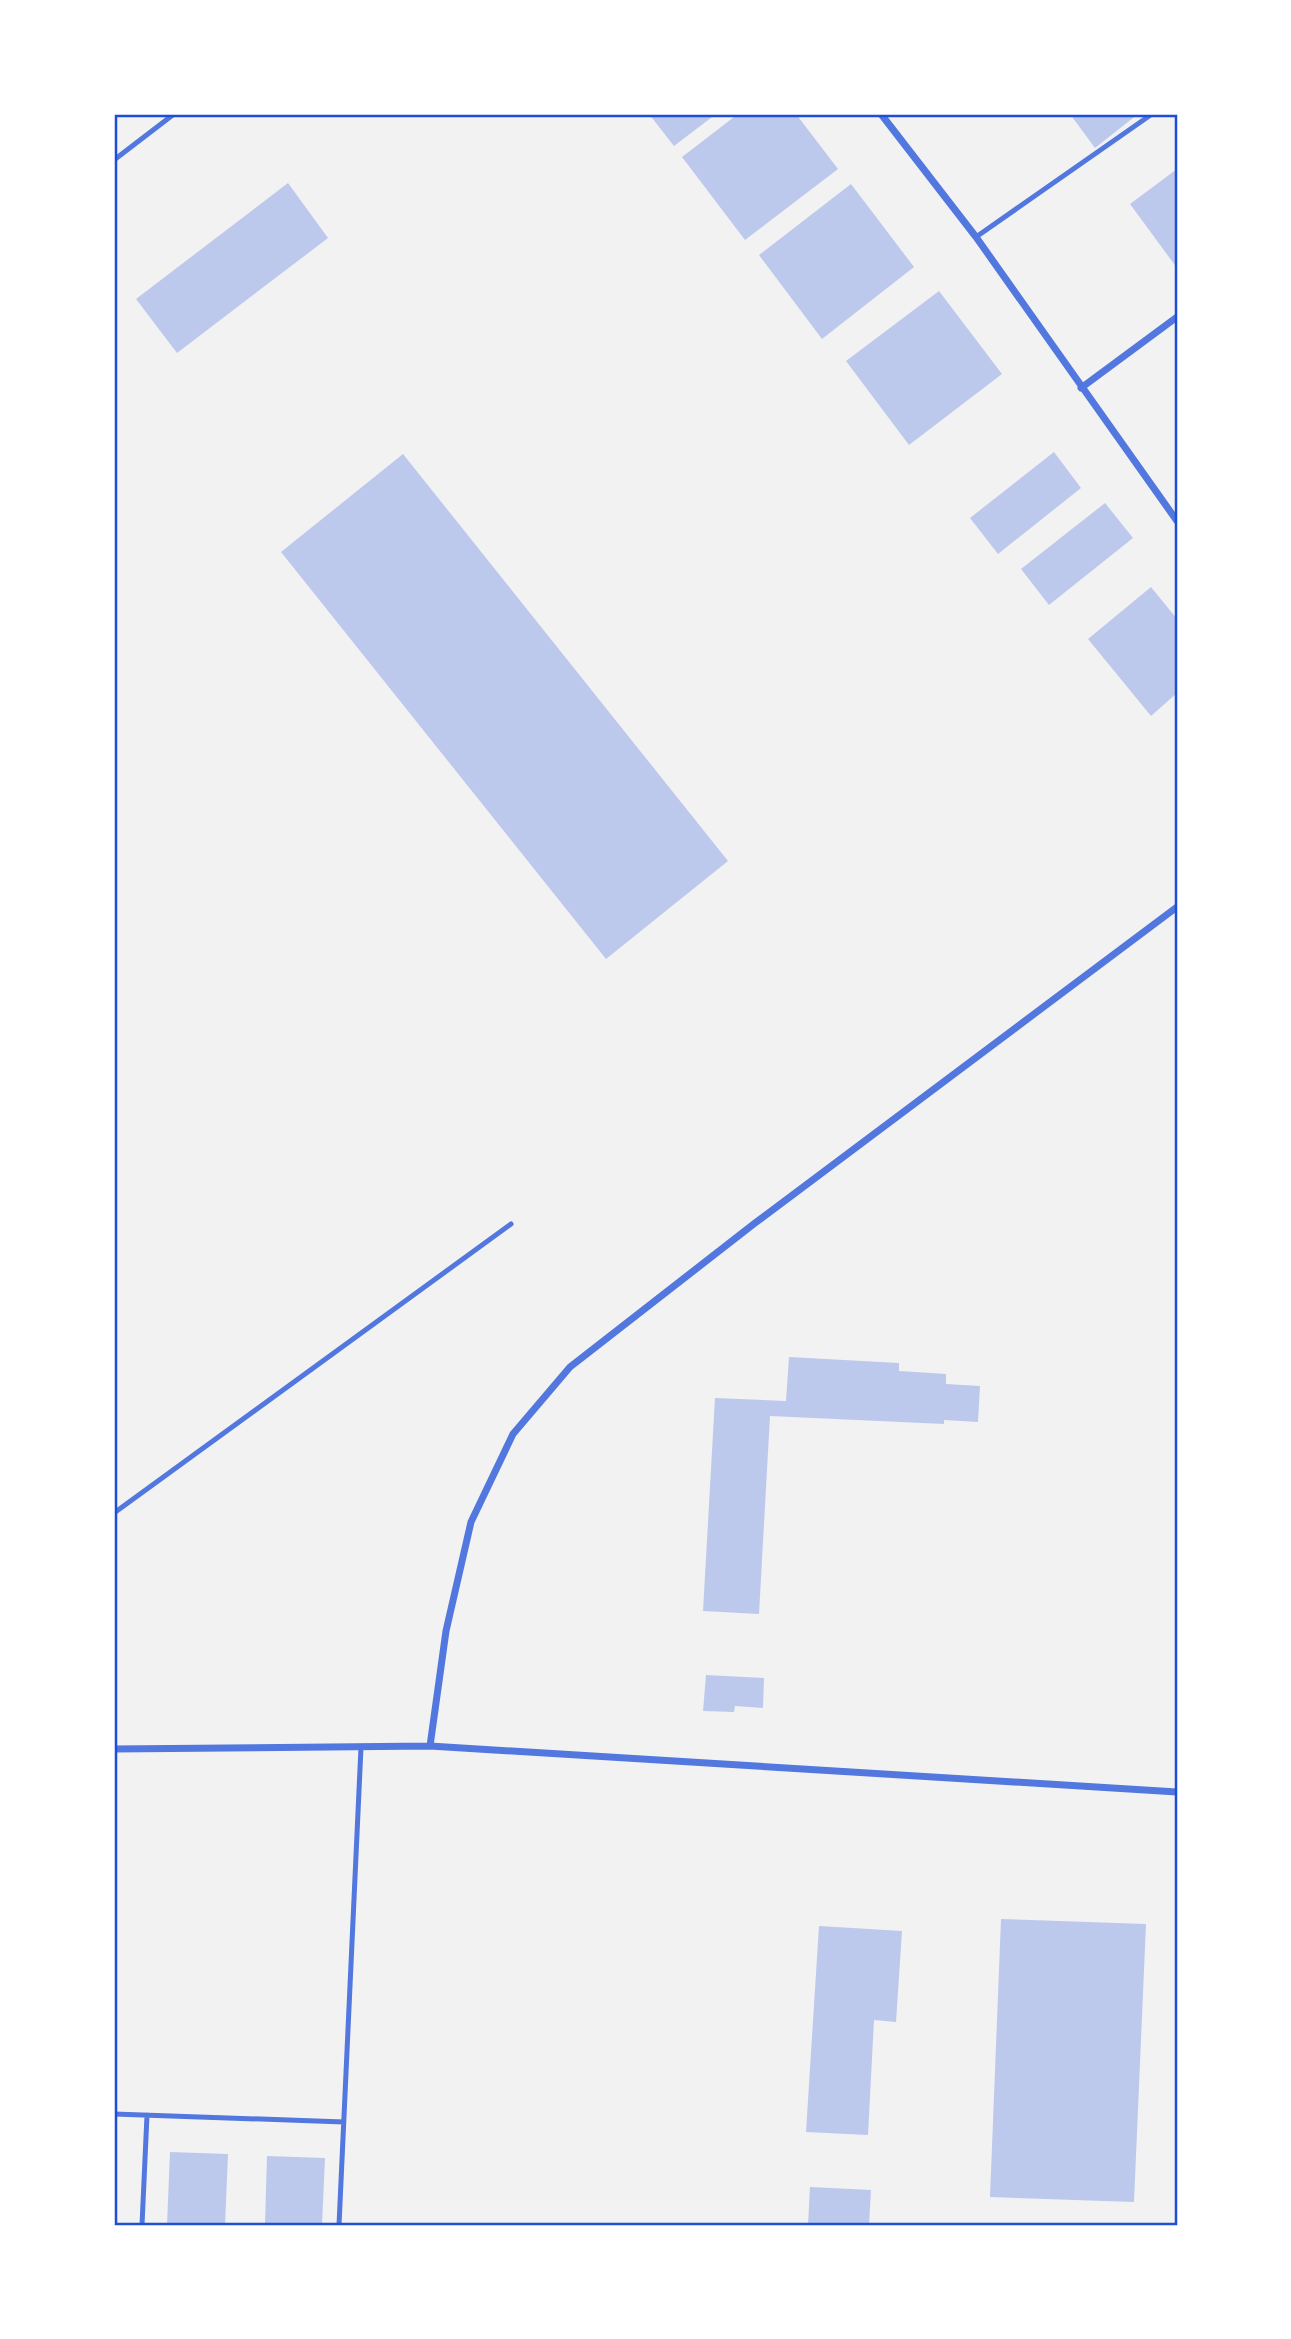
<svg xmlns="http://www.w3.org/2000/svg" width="1291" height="2339" viewBox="0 0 1291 2339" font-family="'Archivo Narrow',sans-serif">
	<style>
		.building { fill: #bdc9ec }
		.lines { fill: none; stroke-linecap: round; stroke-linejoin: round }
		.service { stroke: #5277de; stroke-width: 5 }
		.minor { stroke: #5277de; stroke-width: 7 }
		.neatline { fill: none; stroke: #1d4ed8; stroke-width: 2.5 }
	</style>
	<rect width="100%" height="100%" fill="#f2f2f2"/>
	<path class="building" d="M649,114H716L674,146Z
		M738,114H796L838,169L745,240L682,157Z
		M1070,114H1138L1095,148Z
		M1177,169V268L1130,204Z
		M288,183L328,238L177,353L136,299Z
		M851,184L914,267L822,339L759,255Z
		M939,291L1002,374L909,445L846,361Z
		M1054,452L1081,488L998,554L970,518Z
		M403,454L728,861L606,959L281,552Z
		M1105,503L1133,538L1049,605L1021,569Z
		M1151,587L1177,619V693L1151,716L1088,639Z
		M789,1357L899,1363V1371L946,1374V1384L980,1386L978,1422L944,1420V1424L770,1416L759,1614L703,1611L715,1398L786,1401Z
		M706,1675L764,1678L763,1708L735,1706L734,1712L703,1711Z
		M1001,1919L1146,1924L1134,2202L990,2197Z
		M819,1926L902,1931L896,2022L874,2020L868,2135L806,2132Z
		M170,2152L228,2154L225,2225H167Z
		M267,2156L325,2158L322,2225H265Z
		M810,2187L871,2190L869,2225H808Z"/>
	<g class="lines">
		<path class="service" d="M114,160L174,114
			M976,237L1152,114
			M114,1513L511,1224
			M114,2114L344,2122
			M142,2225L147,2115
			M339,2225L361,1747"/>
		<path class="minor" d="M881,114L976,237L1177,521
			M1081,388L1177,317
			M430,1746L446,1631L471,1522L513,1434L570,1367L755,1223L1177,907
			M114,1749L430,1746L1177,1792"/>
	</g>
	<rect width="1291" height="2339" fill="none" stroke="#ffffff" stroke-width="231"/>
	<rect x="116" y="116" width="1060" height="2108" class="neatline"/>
</svg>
